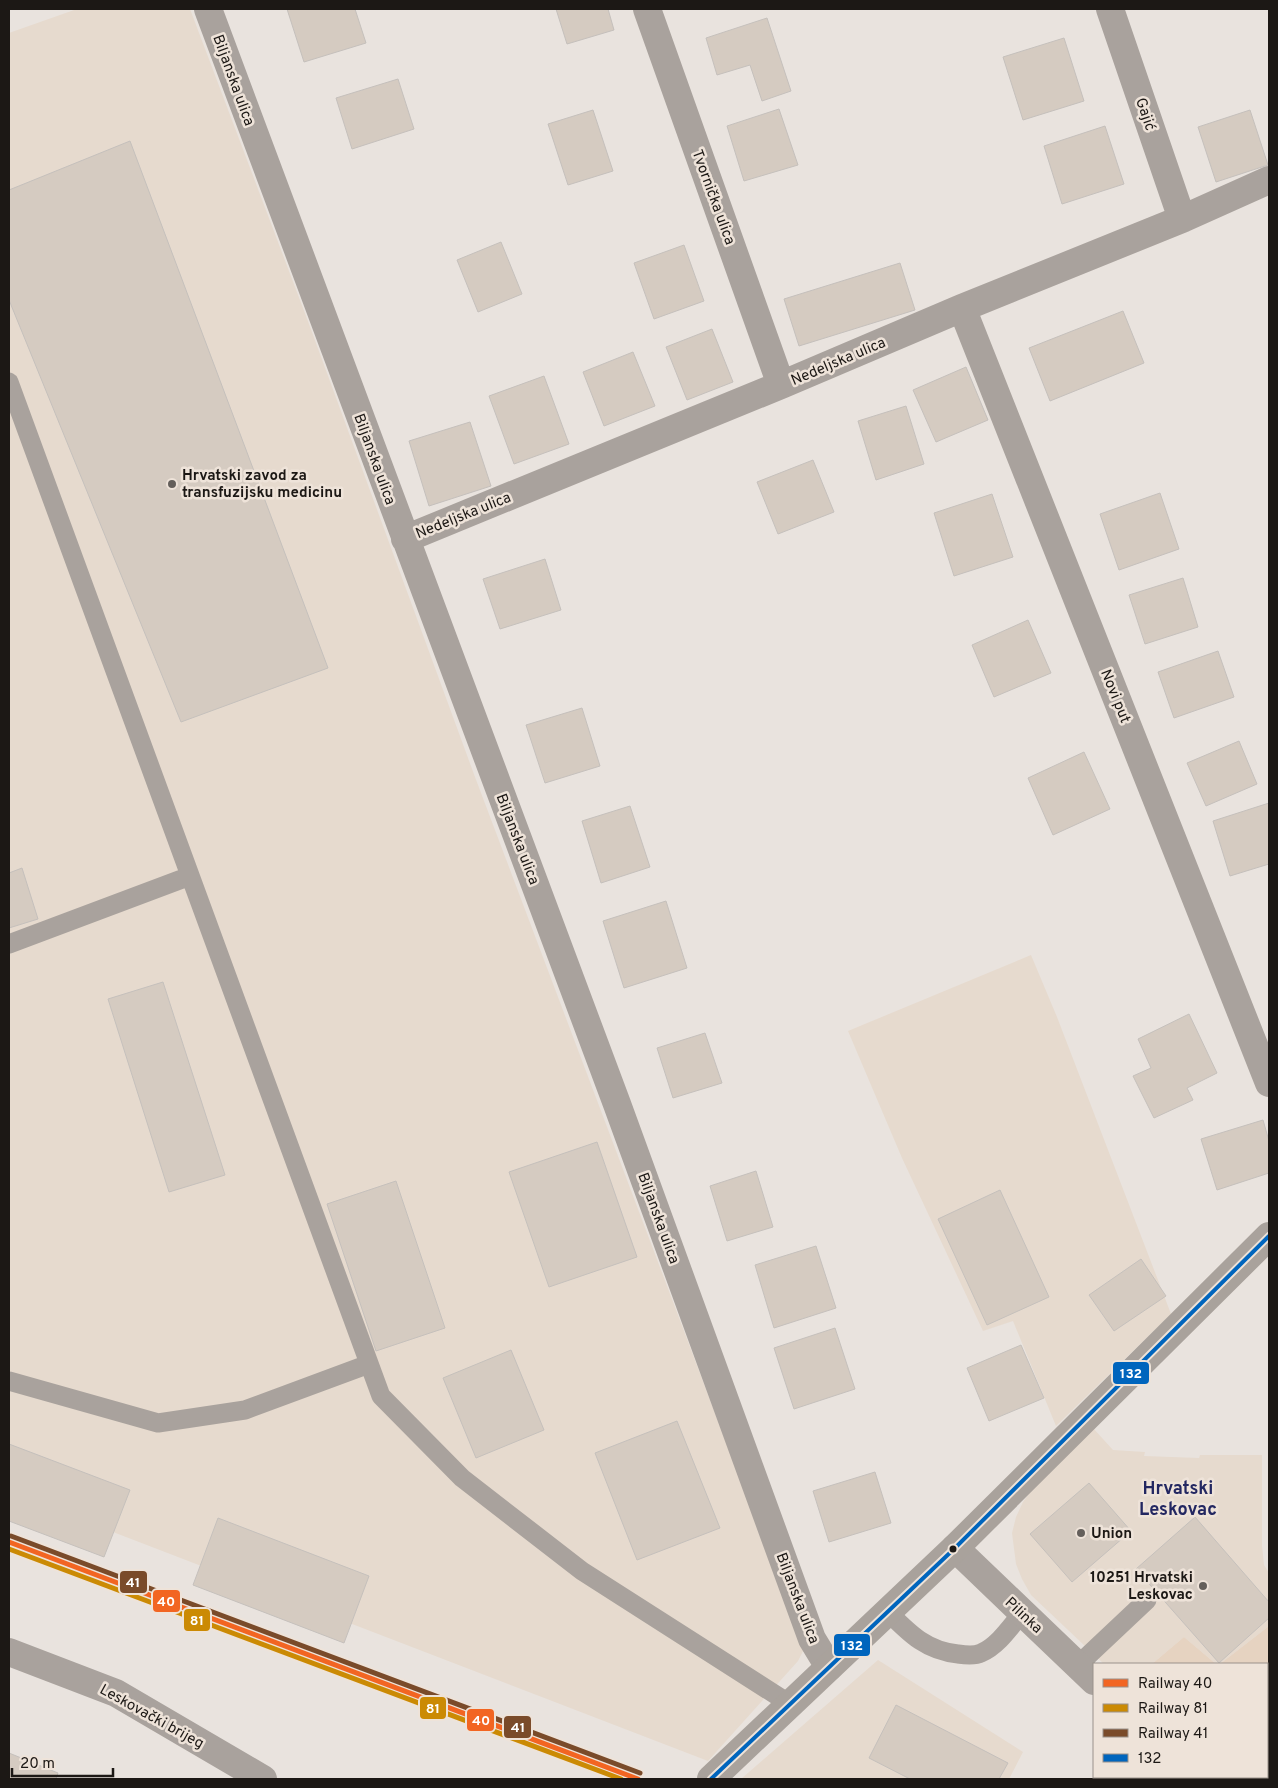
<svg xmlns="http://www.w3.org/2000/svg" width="1278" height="1788" viewBox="0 0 1278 1788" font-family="Overpass,sans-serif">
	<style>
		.built { fill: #e6dace }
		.green { fill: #e6d3c1 }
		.building { fill: #d5cbc1; stroke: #c5c0bc }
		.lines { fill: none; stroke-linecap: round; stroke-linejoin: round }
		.service { stroke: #a9a29d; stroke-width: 19 }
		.minor { stroke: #a9a29d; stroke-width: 28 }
		.secondary { stroke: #a9a29c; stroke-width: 28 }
		.bus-1-casing { stroke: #eee3d9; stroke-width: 8 }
		.bus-1 { stroke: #0065bd; stroke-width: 4 }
		.rail-1-casing { stroke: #eee3d9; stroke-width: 9 }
		.rail-2-casing { stroke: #eee3d9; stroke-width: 9 }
		.rail-3-casing { stroke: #eee3d9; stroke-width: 9 }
		.rail-1 { stroke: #f26522; stroke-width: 5 }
		.rail-2 { stroke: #cb8a04; stroke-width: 5 }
		.rail-3 { stroke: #7a4b2a; stroke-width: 5 }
		.poi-dot { fill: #645f5b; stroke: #eee3d9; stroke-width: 2 }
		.bus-dot { fill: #1c1815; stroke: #eee3d9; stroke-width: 2 }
		.labels { text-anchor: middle; stroke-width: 5; stroke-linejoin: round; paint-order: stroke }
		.street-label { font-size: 15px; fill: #1c1815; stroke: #eee3d9 }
		.poi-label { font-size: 15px; font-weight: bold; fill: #1c1815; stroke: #eee3d9; text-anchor: start }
		.quarter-label { font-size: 18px; font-weight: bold; fill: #232761; stroke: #eee3d9 }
		.line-badge { stroke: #eee3d9; stroke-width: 2 }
		.badge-label { font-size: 14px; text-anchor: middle; font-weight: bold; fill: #fff }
	</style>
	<rect width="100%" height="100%" fill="#e9e3de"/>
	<path class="built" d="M77,9H190L309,324L475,777L804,1649L798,1661L708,1761L9,1492V33Z
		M1031,955L1057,1017L1171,1314L1056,1426L1013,1321L983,1331L902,1158L848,1031Z
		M1093,1428L1113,1450L1145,1452L1144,1456L1199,1458L1200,1455H1262V1546L1264,1565L1269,1573V1626L1220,1664H1216L1184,1637L1152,1664H1104L1031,1595L1022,1579L1016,1564L1012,1533L1016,1517L1023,1502L1032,1489Z
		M878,1660L1023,1752L1009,1779H741Z"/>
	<path class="green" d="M1269,1626V1779H1264L1260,1777H1267V1664H1220Z
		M1184,1637L1216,1664H1152Z"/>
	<path class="building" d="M287,9H355L366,43L304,62Z
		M556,9H608L614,30L567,44Z
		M767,18L791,91L762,101L750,65L717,75L706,38Z
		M1064,38L1084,101L1023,120L1003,57Z
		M398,79L414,129L352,149L336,98Z
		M779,109L798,165L744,181L727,126Z
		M593,110L613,171L568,185L548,124Z
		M1250,110L1268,165L1216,182L1198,127Z
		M1105,126L1124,184L1062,204L1044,146Z
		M130,141L328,668L181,722L9,300V190Z
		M501,242L522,294L478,312L457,260Z
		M684,245L704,301L654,319L634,263Z
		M900,263L915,310L799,346L784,299Z
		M1123,311L1144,363L1050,401L1029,348Z
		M712,329L733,382L687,400L666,347Z
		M633,352L655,406L604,426L583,372Z
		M966,367L988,420L936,442L913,390Z
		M544,376L569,444L514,464L489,396Z
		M906,406L924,464L876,480L858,421Z
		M470,422L491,486L429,506L409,441Z
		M813,460L834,512L778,534L757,482Z
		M1160,493L1179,549L1119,570L1100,514Z
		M992,494L1013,557L954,576L934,513Z
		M545,559L561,610L500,629L483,579Z
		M1183,578L1198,627L1145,644L1129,595Z
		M1028,620L1051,673L994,697L972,645Z
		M1218,651L1234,697L1174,718L1158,672Z
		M582,708L600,766L545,783L526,725Z
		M1239,741L1257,784L1206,806L1187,763Z
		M1084,752L1110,809L1053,835L1028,778Z
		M1269,803V864L1230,876L1213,821Z
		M630,806L650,867L601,883L582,821Z
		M22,868L38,919L9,928V873Z
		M666,901L687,968L624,988L603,921Z
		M163,982L225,1175L169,1192L108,999Z
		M1189,1014L1217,1073L1187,1088L1193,1100L1154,1118L1133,1076L1151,1068L1138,1039Z
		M705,1033L722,1083L673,1098L657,1048Z
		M1263,1120L1269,1141V1173L1217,1190L1201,1139Z
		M597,1142L637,1257L549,1287L509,1172Z
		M756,1171L773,1227L727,1241L710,1186Z
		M396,1181L445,1328L376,1351L327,1204Z
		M1000,1190L1049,1297L987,1325L938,1219Z
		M816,1246L836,1308L774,1328L755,1265Z
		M1141,1259L1166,1296L1114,1331L1089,1295Z
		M835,1328L855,1389L794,1409L774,1348Z
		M1021,1345L1044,1398L989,1421L967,1368Z
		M511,1350L544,1430L476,1458L443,1378Z
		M677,1421L720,1528L637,1560L595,1453Z
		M9,1444L130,1490L104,1557L9,1521Z
		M875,1472L891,1523L829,1542L813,1491Z
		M1089,1483L1131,1531L1072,1582L1030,1534Z
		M1195,1517L1269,1602V1618L1219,1663L1136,1569Z
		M218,1518L369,1576L344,1643L193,1585Z
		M896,1705L1008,1763L999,1779H910L869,1758Z
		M9,1753L58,1773L56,1779H9Z"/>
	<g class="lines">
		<path class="service" d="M9,382L381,1396L462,1478L582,1571L790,1704
			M9,944L190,876
			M9,1381L158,1423L245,1410L369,1364
			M888,1612C909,1633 926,1651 958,1654C965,1655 975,1656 981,1653C998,1646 1011,1626 1022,1613
			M1078,1665L1147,1600"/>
		<path class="minor" d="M208,9L617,1104L812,1639L829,1667
			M647,9L781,385
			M1110,9L1182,219
			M962,308L1269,1083
			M405,539L781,385L962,308L1182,219L1269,180
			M955,1548L1094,1681
			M9,1652L116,1693L263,1779
			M1197,1777L1200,1779"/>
		<path class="secondary" d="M711,1779L955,1548L1269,1236"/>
		<defs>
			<path id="bus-1" d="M711,1779L955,1548L1269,1236"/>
		</defs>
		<use href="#bus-1" class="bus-1-casing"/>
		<use href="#bus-1" class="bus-1"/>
		<defs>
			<path id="rail-1" d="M9,1542L638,1779"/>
			<path id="rail-2" d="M9,1549L621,1779"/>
			<path id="rail-3" d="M11,1536L640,1773"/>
		</defs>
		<use href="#rail-1" class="rail-1-casing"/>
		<use href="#rail-2" class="rail-2-casing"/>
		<use href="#rail-3" class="rail-3-casing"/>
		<use href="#rail-1" class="rail-1"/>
		<use href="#rail-2" class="rail-2"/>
		<use href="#rail-3" class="rail-3"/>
	</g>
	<g class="poi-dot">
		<circle cx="172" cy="484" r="5"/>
		<circle cx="1081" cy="1533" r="5"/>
		<circle cx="1203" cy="1586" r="5"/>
	</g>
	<circle class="bus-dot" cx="953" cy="1549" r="4.5"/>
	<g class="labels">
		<g class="street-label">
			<text transform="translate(234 80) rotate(70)" y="5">Biljanska ulica</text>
			<text transform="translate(1146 114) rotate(71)" y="5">Gajić</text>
			<text transform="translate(714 197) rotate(70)" y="5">Tvornička ulica</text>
			<text transform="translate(838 361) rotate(-23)" y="5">Nedeljska ulica</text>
			<text transform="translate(375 459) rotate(70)" y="5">Biljanska ulica</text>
			<text transform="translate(463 515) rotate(-22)" y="5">Nedeljska ulica</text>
			<text transform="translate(1116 696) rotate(68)" y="5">Novi put</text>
			<text transform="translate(518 839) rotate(69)" y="5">Biljanska ulica</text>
			<text transform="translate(659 1218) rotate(70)" y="5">Biljanska ulica</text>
			<text transform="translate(798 1598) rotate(69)" y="5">Biljanska ulica</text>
			<text transform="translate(1024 1615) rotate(43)" y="5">Pilinka</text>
			<text transform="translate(152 1716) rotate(29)" y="5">Leskovački brijeg</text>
		</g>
		<g class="poi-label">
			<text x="182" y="480">Hrvatski zavod za<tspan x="182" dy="17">transfuzijsku medicinu</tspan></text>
			<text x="1091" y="1538">Union</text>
			<text x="1193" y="1582" text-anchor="end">10251 Hrvatski<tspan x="1193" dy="17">Leskovac</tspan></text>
		</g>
		<g class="quarter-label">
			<text x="1178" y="1494">Hrvatski<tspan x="1178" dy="21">Leskovac</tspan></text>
		</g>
	</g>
	<g class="line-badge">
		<rect x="1112" y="1361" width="38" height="24" rx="5" fill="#0065bd"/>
		<rect x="119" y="1570" width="29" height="24" rx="5" fill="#7a4b2a"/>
		<rect x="152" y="1589" width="29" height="24" rx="5" fill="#f26522"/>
		<rect x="183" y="1608" width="28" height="24" rx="5" fill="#cb8a04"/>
		<rect x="833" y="1633" width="38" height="24" rx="5" fill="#0065bd"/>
		<rect x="419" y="1696" width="28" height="24" rx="5" fill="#cb8a04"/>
		<rect x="466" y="1708" width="29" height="24" rx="5" fill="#f26522"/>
		<rect x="503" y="1715" width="29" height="24" rx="5" fill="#7a4b2a"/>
	</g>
	<g class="badge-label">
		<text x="1131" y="1378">132</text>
		<text x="133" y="1587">41</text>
		<text x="166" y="1606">40</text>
		<text x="197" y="1625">81</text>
		<text x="852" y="1650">132</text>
		<text x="433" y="1713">81</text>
		<text x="481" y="1725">40</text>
		<text x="518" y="1732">41</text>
	</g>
	<rect width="1278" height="1788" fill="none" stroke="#1c1815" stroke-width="20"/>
	<rect x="1093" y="1663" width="175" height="115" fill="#eee3d9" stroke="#9a928b"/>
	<rect x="1103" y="1679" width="25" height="8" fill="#f26522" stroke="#9a928b"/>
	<text x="1138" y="1688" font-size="15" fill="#1c1815">Railway 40</text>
	<rect x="1103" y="1704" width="25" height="8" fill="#cb8a04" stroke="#9a928b"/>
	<text x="1138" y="1713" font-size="15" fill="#1c1815">Railway 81</text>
	<rect x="1103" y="1729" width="25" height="8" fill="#7a4b2a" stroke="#9a928b"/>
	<text x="1138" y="1738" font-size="15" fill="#1c1815">Railway 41</text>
	<rect x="1103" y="1754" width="25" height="8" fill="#0065bd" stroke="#9a928b"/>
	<text x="1138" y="1763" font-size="15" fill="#1c1815">132</text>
	<path d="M12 1768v8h101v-8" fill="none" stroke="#1c1815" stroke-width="2.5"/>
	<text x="20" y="1768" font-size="15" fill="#1c1815" stroke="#eee3d9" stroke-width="4" paint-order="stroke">20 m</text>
</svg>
